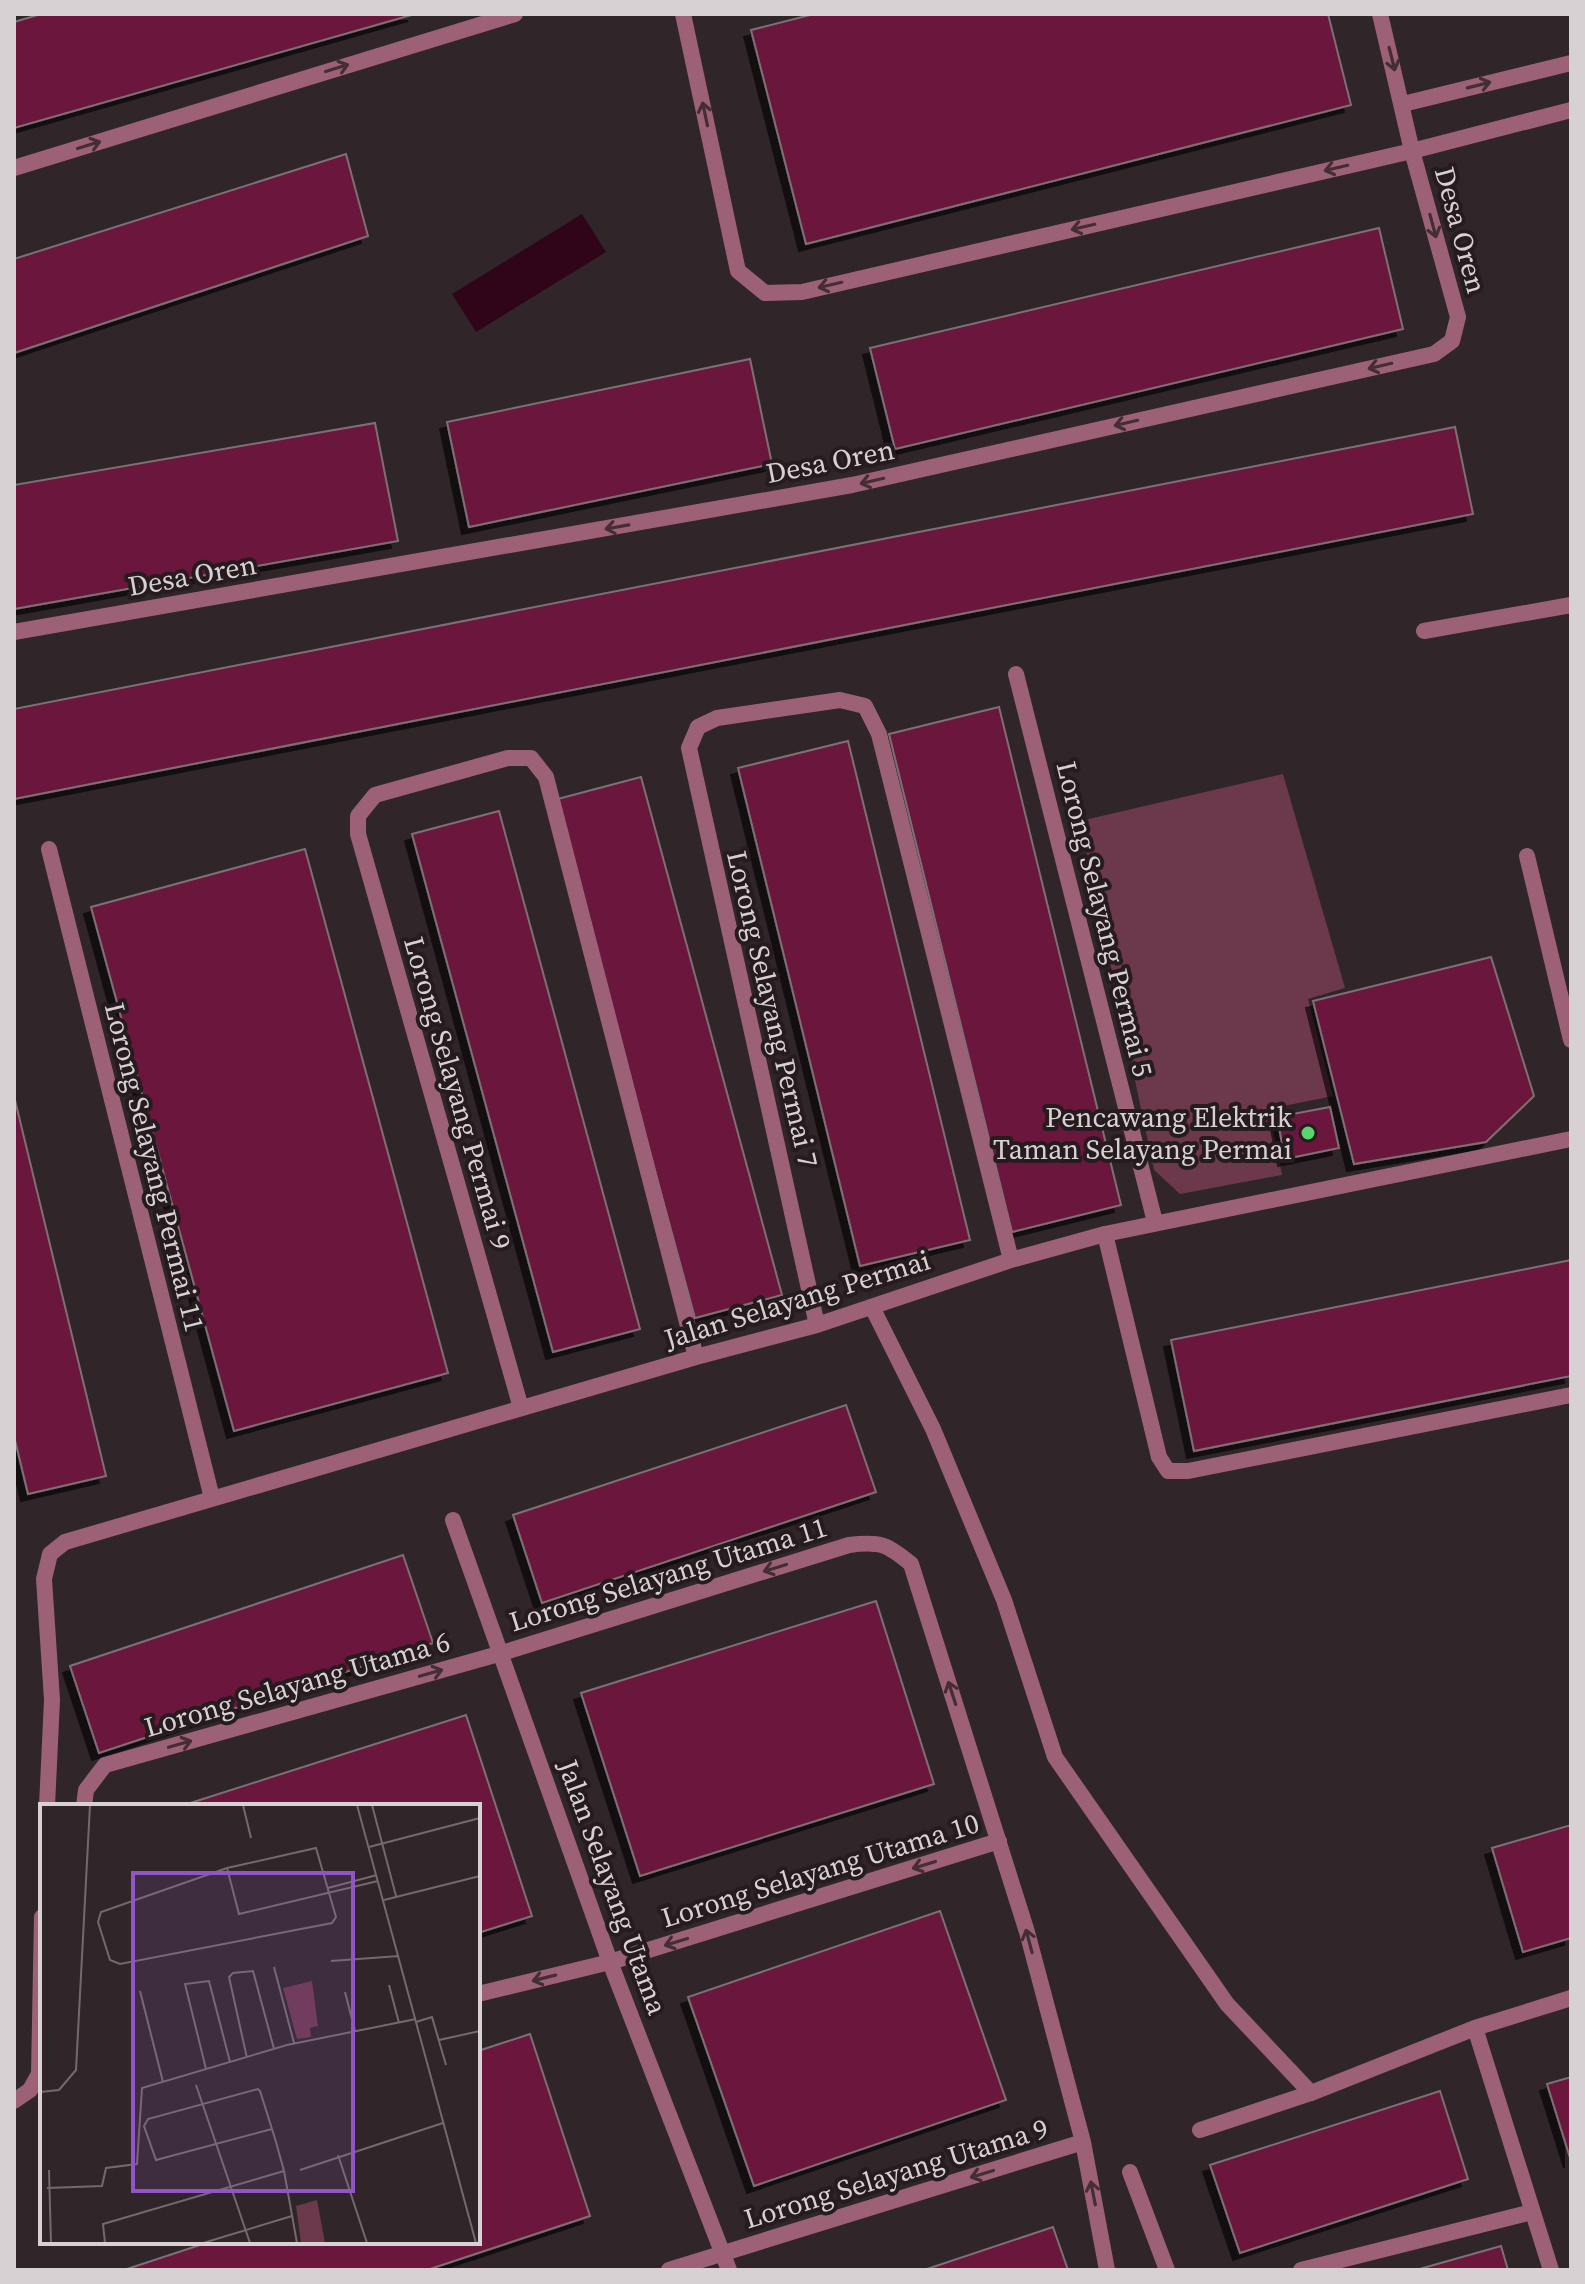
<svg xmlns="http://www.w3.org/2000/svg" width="1585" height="2284" viewBox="0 0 1585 2284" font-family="'Source Serif 4',serif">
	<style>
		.green { fill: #6c384c }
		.water { fill: #300519 }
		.building { fill: #6a173e; stroke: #7d7074; stroke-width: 2; filter: url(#shadow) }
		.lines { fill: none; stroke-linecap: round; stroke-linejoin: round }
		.lane { stroke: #9c6176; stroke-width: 16 }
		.street { stroke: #9c6176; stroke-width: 16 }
		.oneway { stroke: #442d35 }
		.poi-dot { fill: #5ad56e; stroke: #261c1f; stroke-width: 3 }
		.labels { text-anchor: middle; stroke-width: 8; stroke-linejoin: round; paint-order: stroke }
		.street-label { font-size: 28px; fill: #d8d1d3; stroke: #261c1f }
		.poi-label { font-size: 28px; fill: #d8d1d3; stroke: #261c1f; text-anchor: end }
		.inset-road { fill: none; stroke: #736a6d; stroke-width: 2 }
		.view { fill: #9255c4; fill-opacity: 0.15; stroke: #9255c4; stroke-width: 4 }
		.inset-edge { fill: none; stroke: #d8d1d3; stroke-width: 4 }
	</style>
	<defs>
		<filter id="shadow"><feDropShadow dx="-7" dy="7" stdDeviation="0" flood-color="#0009"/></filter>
	</defs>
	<rect width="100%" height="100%" fill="#302629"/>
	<path class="green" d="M1283,774L1345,988L1308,999L1333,1096L1269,1109L1282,1175L1180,1194L1154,1170L1080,821Z"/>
	<path class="water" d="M582,214L606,252L476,332L452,294Z"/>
	<path class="building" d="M41,14H415L14,128V22Z
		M814,14H1328L1351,105L806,244L751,30Z
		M346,154L368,236L14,353V259Z
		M1379,228L1403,329L895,449L870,348Z
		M750,359L772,464L469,527L447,422Z
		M375,423L398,541L14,609V485Z
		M1455,427L1473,514L14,799V709Z
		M999,707L1121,1205L1012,1232L889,734Z
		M848,741L970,1240L860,1266L738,768Z
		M641,777L782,1295L695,1318L554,800Z
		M499,811L640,1329L553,1352L412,834Z
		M305,849L448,1373L234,1431L91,907Z
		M1491,957L1534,1096L1486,1142L1354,1164L1313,1001Z
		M14,1096L106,1476L28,1494L14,1436Z
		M1330,1107L1339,1148L1285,1159L1277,1117Z
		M1571,1260V1376L1194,1451L1171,1340Z
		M846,1405L876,1492L542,1603L513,1515Z
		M403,1555L433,1643L99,1753L70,1666Z
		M876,1601L934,1784L640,1876L581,1693Z
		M466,1715L532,1916L478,1933V1806H181Z
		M1571,1825V1938L1523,1952L1492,1848Z
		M940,1911L1006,2100L754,2186L688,1997Z
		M530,2034L590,2216L427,2270H124L209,2242H478V2051Z
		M1571,2077V2161L1547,2084Z
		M1440,2091L1468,2179L1240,2253L1210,2165Z
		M1053,2227L1068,2270H924Z
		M1501,2246L1508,2270H1416Z"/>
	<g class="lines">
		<path class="lane" d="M1105,1234L1159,1457L1168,1471H1188L1571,1395
			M872,1307L933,1429L1004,1600L1055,1757L1227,2004L1311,2093
			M1130,2172L1167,2270
			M1301,2270L1532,2212"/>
		<path class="street" d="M683,14L738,271L765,293L802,292L1412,151L1571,110
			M1403,104L1571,63
			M14,168L515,14
			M1424,631L1571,605
			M14,632L852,485L1434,354L1452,341L1458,317L1412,151L1380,14
			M1016,674L1155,1222
			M49,849L212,1498
			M1527,856L1571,1040
			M817,1325L689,748L698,727L717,718L840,700L865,706L879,734L1011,1260
			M521,1408L358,834V816L375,795L508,758H531L546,777L696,1357
			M453,1520L610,1962L729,2270
			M47,1806L52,1700L44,1579L50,1554L65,1542L696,1357L817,1325L1011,1260L1105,1234L1571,1139
			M84,1806L86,1790L105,1765L502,1653L849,1545C880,1541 887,1544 911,1564L1027,1932L1083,2142L1107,2270
			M478,1994L610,1962L999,1841
			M1475,2028L1551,2270
			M14,2101L30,2090L39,2074L42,1917
			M1200,2130L1311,2093L1475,2028L1571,1998
			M669,2270L1083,2142"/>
	</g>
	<defs><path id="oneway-shaft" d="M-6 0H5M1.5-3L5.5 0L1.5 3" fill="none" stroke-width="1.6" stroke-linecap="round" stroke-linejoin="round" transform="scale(2)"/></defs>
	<g class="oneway">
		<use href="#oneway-shaft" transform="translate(1392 59) rotate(76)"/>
		<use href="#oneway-shaft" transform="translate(337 68) rotate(-17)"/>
		<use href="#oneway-shaft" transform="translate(1479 85) rotate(-14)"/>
		<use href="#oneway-shaft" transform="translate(705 114) rotate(-102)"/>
		<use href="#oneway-shaft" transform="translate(89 145) rotate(-17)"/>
		<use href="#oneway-shaft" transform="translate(1336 168) rotate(167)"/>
		<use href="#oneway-shaft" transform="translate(1433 226) rotate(75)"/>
		<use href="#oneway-shaft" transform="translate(1083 227) rotate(167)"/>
		<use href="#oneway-shaft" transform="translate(830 285) rotate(167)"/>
		<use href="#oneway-shaft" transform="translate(1380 366) rotate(167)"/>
		<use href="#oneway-shaft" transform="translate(1126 423) rotate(167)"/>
		<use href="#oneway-shaft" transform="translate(872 481) rotate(167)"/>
		<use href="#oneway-shaft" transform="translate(617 527) rotate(170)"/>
		<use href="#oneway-shaft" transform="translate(775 1568) rotate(163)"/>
		<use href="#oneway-shaft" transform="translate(431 1673) rotate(-16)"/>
		<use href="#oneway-shaft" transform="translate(952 1693) rotate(-108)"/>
		<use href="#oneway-shaft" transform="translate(180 1744) rotate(-16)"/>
		<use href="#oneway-shaft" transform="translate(924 1865) rotate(163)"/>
		<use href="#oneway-shaft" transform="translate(1029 1941) rotate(-105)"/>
		<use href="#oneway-shaft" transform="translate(676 1942) rotate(163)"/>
		<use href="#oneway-shaft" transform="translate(544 1978) rotate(166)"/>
		<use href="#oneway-shaft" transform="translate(982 2174) rotate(163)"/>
		<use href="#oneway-shaft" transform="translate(1093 2193) rotate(-101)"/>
	</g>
	<circle class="poi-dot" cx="1308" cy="1133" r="8"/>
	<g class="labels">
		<g class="street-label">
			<text transform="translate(1461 230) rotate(75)" y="10">Desa Oren</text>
			<text transform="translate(830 461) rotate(-11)" y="10">Desa Oren</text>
			<text transform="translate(192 575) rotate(-10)" y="10">Desa Oren</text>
			<text transform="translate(1105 919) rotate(76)" y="10">Lorong Selayang Permai 5</text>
			<text transform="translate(773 1009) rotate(77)" y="10">Lorong Selayang Permai 7</text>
			<text transform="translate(458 1093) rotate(74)" y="10">Lorong Selayang Permai 9</text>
			<text transform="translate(155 1167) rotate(76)" y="10">Lorong Selayang Permai 11</text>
			<text transform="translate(797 1299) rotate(-17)" y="10">Jalan Selayang Permai</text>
			<text transform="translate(668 1574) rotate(-17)" y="10">Lorong Selayang Utama 11</text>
			<text transform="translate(297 1684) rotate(-16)" y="10">Lorong Selayang Utama 6</text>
			<text transform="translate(820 1870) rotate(-17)" y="10">Lorong Selayang Utama 10</text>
			<text transform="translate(613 1887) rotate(70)" y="10">Jalan Selayang Utama</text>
			<text transform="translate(896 2173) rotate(-17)" y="10">Lorong Selayang Utama 9</text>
		</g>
		<g class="poi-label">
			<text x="1292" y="1127">Pencawang Elektrik<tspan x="1292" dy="32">Taman Selayang Permai</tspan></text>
		</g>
	</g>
	<g transform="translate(40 1804)">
		<rect width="440" height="440" fill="#302629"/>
		<path d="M272,177L278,222L270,224L271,233L257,235L243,184ZM277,396L285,439H261L256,402Z" fill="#6c384c"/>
		<path class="inset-road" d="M203,1L211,34M317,1L436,439M332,1L356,92M329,43L440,14M276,44L296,113L292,119L80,160L70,156L58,118L61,108L187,64ZM187,64L199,110L338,77M288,84L337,71M344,96L440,72M291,157L359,152M234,163L254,239M349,181L359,219M100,187L123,278M305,188L315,227M376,218L392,213L406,261M399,236L440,227M207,254L189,173L193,169L213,167L234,245M166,265L145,180L169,177L190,258M156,281L210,439M0,288L19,286L36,266L50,1M232,325L116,356L104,322L108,315L218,285L220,287L232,325L236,338L244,367L257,439M298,351L327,439M9,366L11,439M260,366L403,319M7,384L62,382L66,364L97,360L102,284L247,241L376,215M65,439L63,420L244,367M163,439L252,412"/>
		<path class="view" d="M93,69H313V387H93Z"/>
		<rect width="440" height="440" class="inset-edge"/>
	</g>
	<rect width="1585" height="2284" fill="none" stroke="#d8d1d3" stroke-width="32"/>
</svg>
